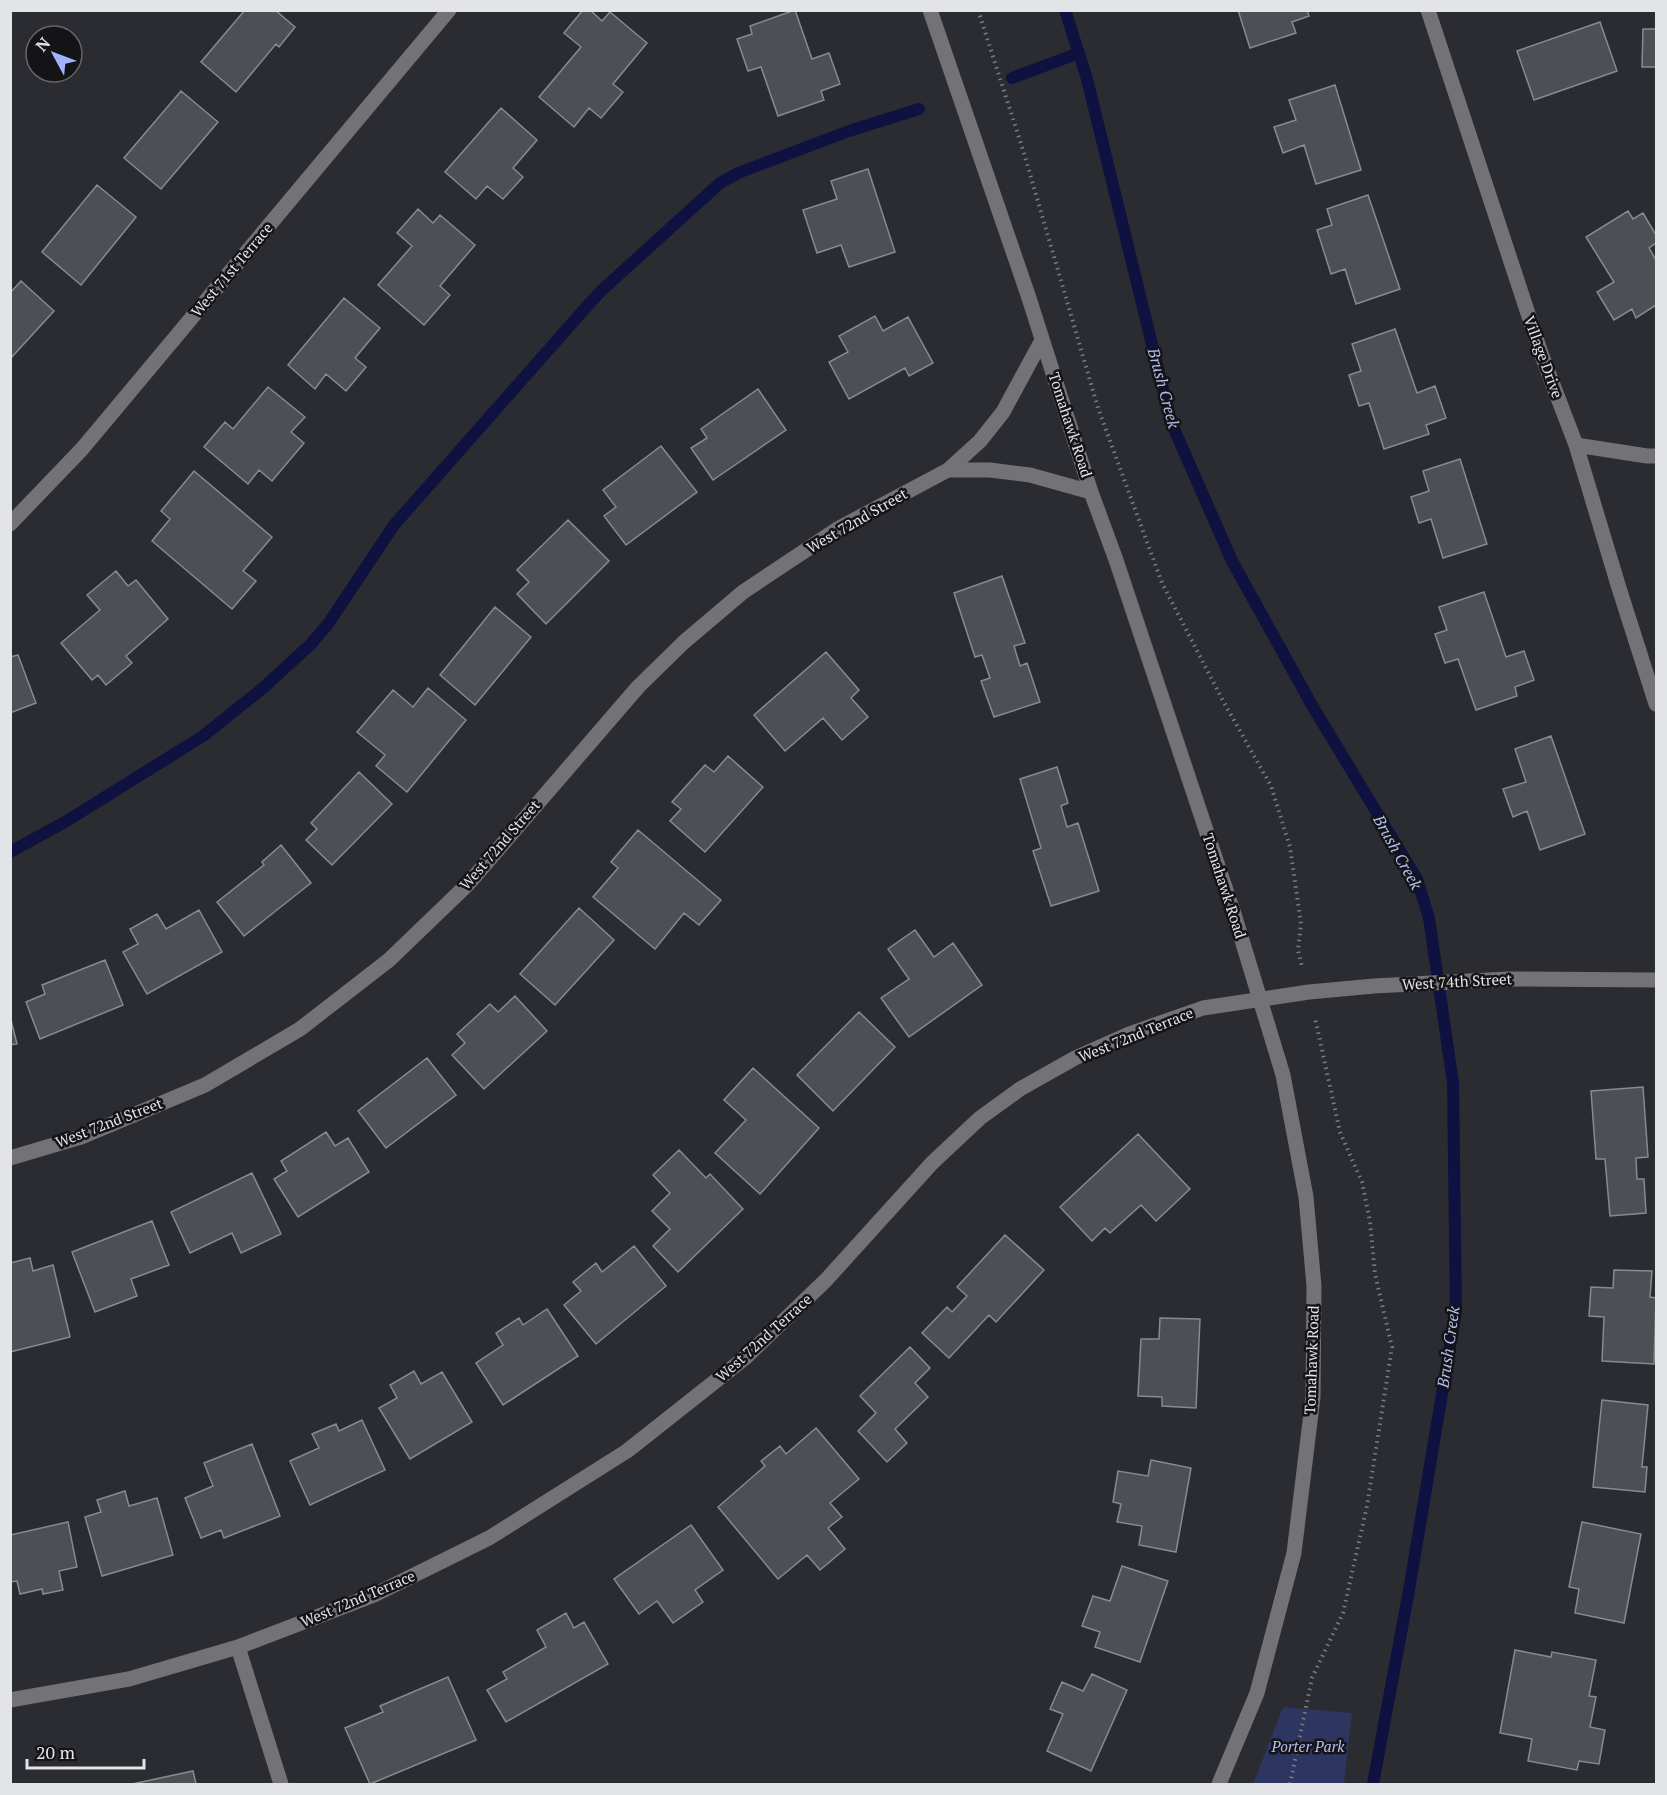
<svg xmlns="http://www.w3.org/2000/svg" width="1667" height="1795" viewBox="0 0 1667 1795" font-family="'PT Serif',serif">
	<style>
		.green { fill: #2d3561 }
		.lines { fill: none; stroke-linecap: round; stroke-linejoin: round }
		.stream { stroke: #0f1240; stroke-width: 12 }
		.building { fill: #4d4f55; stroke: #888a90; stroke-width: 1.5 }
		.path { stroke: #7b7c81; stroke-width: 4; stroke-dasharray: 1.5 4.5; stroke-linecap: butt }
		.minor { stroke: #737376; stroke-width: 15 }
		.labels { text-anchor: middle; stroke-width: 5; stroke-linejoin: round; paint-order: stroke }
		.street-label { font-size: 15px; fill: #e3e4e7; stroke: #141417 }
		.park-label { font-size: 15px; font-style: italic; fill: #b4c0f1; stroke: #141417 }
		.water-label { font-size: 16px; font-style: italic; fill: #b4c0f1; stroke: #141417 }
	</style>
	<rect width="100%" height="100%" fill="#2a2c31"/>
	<path class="green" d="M1283,1707L1352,1713L1344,1784H1253Z"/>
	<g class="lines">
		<path class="stream" d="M1065,10L1087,79L1171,422L1232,561L1313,707L1417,879L1429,918L1453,1083L1456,1311L1409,1590L1373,1784
			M1012,78L1079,53
			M10,852L65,822L203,736L263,688L311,644L328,624L394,525L581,313L601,291L720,183L738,173L849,131L919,109"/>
	</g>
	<path class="building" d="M245,10H275L295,27L279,47L276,44L236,92L201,62Z
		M583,10H590L602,21L610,12L647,43L613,84L623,92L601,118L589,108L574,127L539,97L581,47L564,33Z
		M795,10L812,59L829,53L840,84L821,91L824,100L778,116L761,67L748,71L737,39L752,34L750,26Z
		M1238,10H1307L1309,16L1292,22L1296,33L1250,48Z
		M1600,22L1617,71L1534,100L1517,51Z
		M1643,29H1656V67H1642Z
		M1335,85L1361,170L1316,184L1304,145L1283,153L1274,127L1296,120L1289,100Z
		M181,91L218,122L161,189L124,158Z
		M501,108L537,140L513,168L523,177L503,199L487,186L476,199L445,172Z
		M868,169L895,252L849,267L841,245L817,253L803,210L837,199L831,181Z
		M97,185L136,217L81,285L42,252Z
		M1368,195L1400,289L1356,304L1345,269L1331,274L1317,230L1332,225L1327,209Z
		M418,209L433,223L440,215L475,245L440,286L450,295L424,325L378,285L412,246L397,233Z
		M1628,211L1633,219L1643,213L1656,235V243L1649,248L1656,260V305L1636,318L1632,309L1614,320L1597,292L1614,282L1586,237Z
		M21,281L54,311L10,359V293Z
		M344,298L380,328L355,358L366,367L346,391L326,374L315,389L288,365Z
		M875,316L883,331L908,317L933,363L909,376L905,368L849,399L829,362L848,352L839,336Z
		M1395,329L1417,393L1435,386L1446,418L1426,425L1429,434L1384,449L1369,403L1359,406L1349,375L1361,371L1352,344Z
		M268,387L305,417L291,432L304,443L272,481L259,470L248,484L204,447L225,422L233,429Z
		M758,389L786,430L713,480L691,448L707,438L701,429Z
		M661,446L697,492L626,545L604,516L616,507L603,490Z
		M1460,459L1487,544L1443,558L1431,519L1419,523L1411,497L1429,491L1423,471Z
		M194,471L272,537L243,571L256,581L232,609L152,541L170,519L161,511Z
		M568,520L609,561L546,624L517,594L529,582L517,570Z
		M116,571L128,586L136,580L168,619L126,656L132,663L106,685L98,675L92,680L61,643L100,610L87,595Z
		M1002,576L1025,643L1014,646L1020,666L1027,663L1040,702L994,717L981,681L990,678L982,655L975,657L954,593Z
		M1484,592L1506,657L1524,651L1534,680L1515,687L1517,696L1476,710L1458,659L1445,663L1435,634L1447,630L1439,607Z
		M495,607L531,637L475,705L440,675Z
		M826,652L859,690L851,698L868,717L842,740L823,718L785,751L754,715Z
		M18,655L36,703L10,713V657Z
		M428,688L466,720L407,792L376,766L385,755L357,732L393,690L413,707Z
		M1551,736L1585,834L1540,850L1527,811L1513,817L1503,789L1526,782L1515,749Z
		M728,756L763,787L705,852L670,821L681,809L672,802L705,765L714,772Z
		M1057,767L1068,803L1061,806L1067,827L1078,823L1099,891L1051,906L1033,851L1041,848L1020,779Z
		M359,772L392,804L332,865L306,840L317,829L311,823Z
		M638,830L721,900L699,925L684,913L655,949L593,897L618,868L611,862Z
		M281,845L311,883L244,936L217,902L264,865L262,862Z
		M579,908L614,940L555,1005L520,974Z
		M199,910L222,952L147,994L123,952L138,944L130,929L157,914L166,929Z
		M915,930L934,957L953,943L982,985L909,1037L881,998L909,979L888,949Z
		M105,960L123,1005L40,1039L26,1002L45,994L42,985Z
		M515,996L547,1031L484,1089L452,1055L465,1043L457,1034L490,1004L498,1012Z
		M859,1012L895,1047L833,1111L797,1075Z
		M10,1016L17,1044L10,1045Z
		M427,1058L456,1095L386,1148L358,1111Z
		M753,1068L819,1128L760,1194L715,1153L746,1120L724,1100Z
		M1643,1087L1648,1157L1636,1158L1637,1179H1644L1646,1213L1610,1216L1605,1159H1596L1591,1091Z
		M326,1132L335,1146L348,1138L369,1172L298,1217L274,1179L287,1171L281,1161Z
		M1138,1134L1190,1189L1156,1221L1141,1205L1110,1233L1105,1228L1092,1241L1060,1207Z
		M679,1150L706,1178L710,1174L743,1209L678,1272L653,1246L670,1229L652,1211L670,1193L653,1175Z
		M252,1173L281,1234L241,1253L232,1233L190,1253L171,1212Z
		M152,1221L169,1265L131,1279L137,1296L95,1312L72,1252Z
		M1005,1235L1044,1270L996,1322L989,1315L949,1358L922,1333L947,1307L952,1312L967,1296L957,1287Z
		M634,1246L666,1286L596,1344L564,1305L581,1291L573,1282L596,1263L602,1272Z
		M30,1258L33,1271L53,1265L70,1337L10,1352V1263Z
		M1614,1270L1652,1271L1650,1297L1656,1298L1654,1364L1602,1361L1604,1317L1589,1316L1591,1287L1613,1288Z
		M547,1309L578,1356L503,1405L476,1363L503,1345L496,1333L519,1318L523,1325Z
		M1160,1318L1200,1319L1196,1408L1162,1406V1397L1138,1396L1141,1339H1159Z
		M910,1347L930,1368L915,1383L928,1397L895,1429L907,1443L887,1462L858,1431L876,1413L860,1396Z
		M414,1371L421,1384L442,1372L472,1422L410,1459L379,1408L397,1398L390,1385Z
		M1602,1400L1648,1405L1642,1467H1647L1645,1492L1593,1487Z
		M362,1420L385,1470L310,1505L290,1461L319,1448L312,1434L336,1424L339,1431Z
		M816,1428L859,1479L830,1503L842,1517L828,1528L845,1549L820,1570L807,1555L778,1579L718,1507L765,1466L761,1461L780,1446L786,1454Z
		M252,1444L280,1516L224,1538L221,1530L201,1538L185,1498L213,1486L204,1463Z
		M1151,1460L1191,1468L1176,1552L1139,1545L1142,1526L1117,1522L1121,1504L1113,1502L1118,1471L1148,1476Z
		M125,1491L129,1506L157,1498L173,1555L102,1576L85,1517L101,1512L97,1500Z
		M68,1522L77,1567L59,1571L63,1590L43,1594L42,1589L20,1594L17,1581L10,1582V1535Z
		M1582,1522L1641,1534L1624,1623L1575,1613L1579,1589L1569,1587Z
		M691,1525L723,1570L695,1590L703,1602L673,1623L657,1601L639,1614L614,1579Z
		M1122,1566L1168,1581L1140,1662L1095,1647L1100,1632L1082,1626L1093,1596L1110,1601Z
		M566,1613L574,1628L584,1622L608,1664L506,1722L487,1690L507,1679L503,1672L546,1647L537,1630Z
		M1515,1650L1551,1657L1552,1652L1596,1660L1589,1696L1596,1697L1590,1727L1605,1730L1599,1764L1579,1761L1577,1770L1528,1761L1532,1739L1500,1733Z
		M1092,1674L1127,1690L1091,1771L1047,1751L1063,1714L1050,1709L1062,1682L1083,1691Z
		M448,1677L476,1740L370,1784L345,1728L383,1712L380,1706Z
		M193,1771L196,1784H132Z"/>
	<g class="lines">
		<path class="path" d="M978,10L1023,150L1098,408L1162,583L1222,699L1271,786L1290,847L1301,924L1298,950L1302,967
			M1290,1784L1312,1678L1343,1613L1367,1506L1392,1347L1375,1274L1370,1222L1362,1182L1340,1132L1315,1018"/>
		<path class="minor" d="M930,10L1028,295L1091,492L1116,560L1234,914L1283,1075L1306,1197L1314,1286L1313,1397L1294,1553L1257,1693L1219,1784
			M1428,10L1542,356L1576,445L1619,588L1656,704
			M1576,445L1647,456H1656
			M948,470H990L1030,475L1091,492
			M10,524L82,449L449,10
			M10,1158L81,1137L205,1085L300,1029L389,960L469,883L638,687L684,642L743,592L839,528L948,470L980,441L1003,412L1042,340
			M238,1647L281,1784
			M10,1700L129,1679L238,1647L374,1595L489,1538L627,1451L746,1357L826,1280L932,1163L980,1118L1020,1089L1075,1058L1129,1034L1203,1008L1309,992L1374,986L1508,979L1656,980"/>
	</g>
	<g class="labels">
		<g class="street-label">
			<text transform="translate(232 270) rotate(-50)" y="5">West 71st Terrace</text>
			<text transform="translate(1543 357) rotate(70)" y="5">Village Drive</text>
			<text transform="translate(1070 425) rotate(72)" y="5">Tomahawk Road</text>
			<text transform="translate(857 521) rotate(-30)" y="5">West 72nd Street</text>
			<text transform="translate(500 845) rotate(-49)" y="5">West 72nd Street</text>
			<text transform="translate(1224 886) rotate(72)" y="5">Tomahawk Road</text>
			<text transform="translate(1457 982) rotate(-3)" y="5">West 74th Street</text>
			<text transform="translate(1136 1035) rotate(-22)" y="5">West 72nd Terrace</text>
			<text transform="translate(109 1123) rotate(-21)" y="5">West 72nd Street</text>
			<text transform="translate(764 1338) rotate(-42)" y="5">West 72nd Terrace</text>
			<text transform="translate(1312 1360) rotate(-88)" y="5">Tomahawk Road</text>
			<text transform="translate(358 1599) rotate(-23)" y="5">West 72nd Terrace</text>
		</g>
		<g class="park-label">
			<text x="1308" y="1752">Porter Park</text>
		</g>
		<g class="water-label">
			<text transform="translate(1164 388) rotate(75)" y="6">Brush Creek</text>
			<text transform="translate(1398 852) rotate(61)" y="6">Brush Creek</text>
			<text transform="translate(1448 1347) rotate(-82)" y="6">Brush Creek</text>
		</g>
	</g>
	<rect width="1667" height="1795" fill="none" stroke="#e3e4e7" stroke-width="24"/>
	<g transform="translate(54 54) rotate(311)"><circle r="28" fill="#141417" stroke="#67676a" stroke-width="1.5"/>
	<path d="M0-4.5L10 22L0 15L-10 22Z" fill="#a2b2fd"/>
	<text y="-9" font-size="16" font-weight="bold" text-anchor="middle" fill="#e3e4e7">N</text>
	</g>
	<path d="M27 1759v9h117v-9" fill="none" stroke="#e3e4e7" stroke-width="3"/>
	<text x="36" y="1759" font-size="18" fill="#e3e4e7" stroke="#141417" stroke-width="4.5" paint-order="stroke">20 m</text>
</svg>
